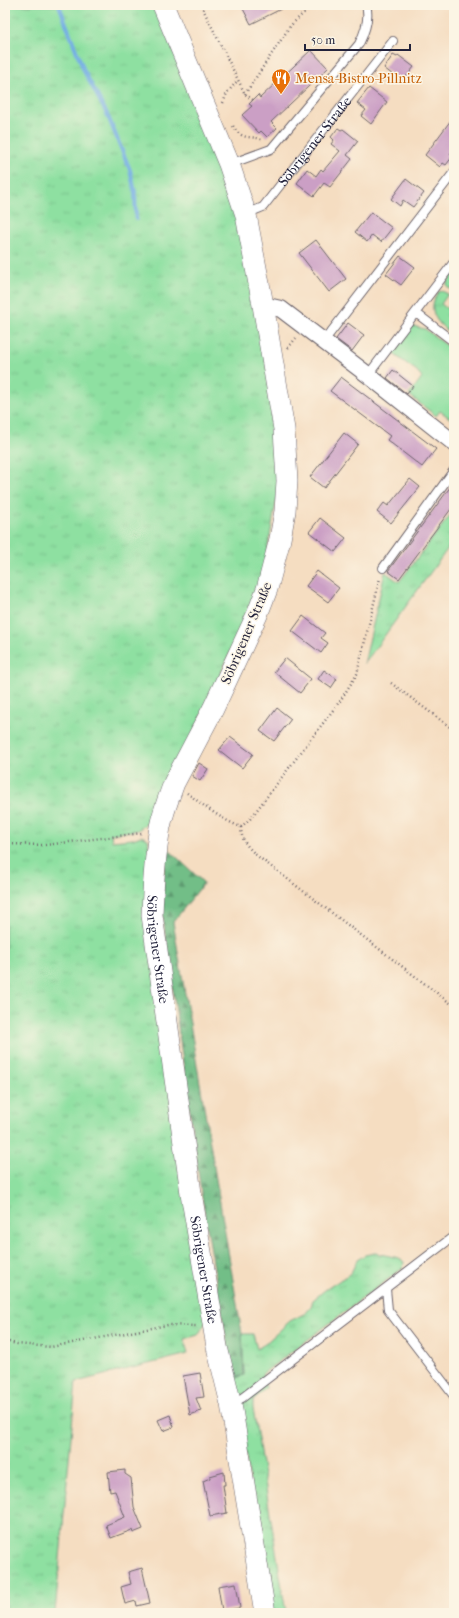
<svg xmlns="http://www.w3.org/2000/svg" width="459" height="1618" viewBox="0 0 459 1618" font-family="'IM FELL French Canon',serif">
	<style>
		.grass { fill: url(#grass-tufts); stroke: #58816e }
		.forest { fill: url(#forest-firs); stroke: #4a7061 }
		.garden { fill: #8ee0a1; stroke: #58816e }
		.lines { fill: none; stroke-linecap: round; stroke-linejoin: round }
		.stream { stroke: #73aee4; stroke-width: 4 }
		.building { fill: #cb9fc5 }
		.service-casing { stroke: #6c636a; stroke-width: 10 }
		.minor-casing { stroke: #6c636a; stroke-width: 18 }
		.tertiary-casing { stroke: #6c636a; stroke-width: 22 }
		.path { stroke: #6c636a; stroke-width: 2.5; stroke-dasharray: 1 3; stroke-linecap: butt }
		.service { stroke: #fff; stroke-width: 8 }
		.minor { stroke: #fff; stroke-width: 16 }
		.tertiary { stroke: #fff; stroke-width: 21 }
		.labels { text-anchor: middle; stroke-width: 3; stroke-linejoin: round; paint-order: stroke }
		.food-label { font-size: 14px; fill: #c56008; stroke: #fcf5e5; text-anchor: start }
		.street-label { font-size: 14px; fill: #22223b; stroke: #fcf5e5 }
	</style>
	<defs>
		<pattern id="grass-tufts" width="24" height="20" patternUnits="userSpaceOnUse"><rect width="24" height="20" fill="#8ee0a1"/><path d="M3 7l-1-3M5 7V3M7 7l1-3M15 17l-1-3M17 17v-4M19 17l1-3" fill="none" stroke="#7ac08c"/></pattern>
		<pattern id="forest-firs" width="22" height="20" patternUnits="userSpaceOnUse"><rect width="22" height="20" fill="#72be87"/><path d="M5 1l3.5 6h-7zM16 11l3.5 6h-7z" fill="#5d9a70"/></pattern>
	</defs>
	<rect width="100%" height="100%" fill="#fcf5e5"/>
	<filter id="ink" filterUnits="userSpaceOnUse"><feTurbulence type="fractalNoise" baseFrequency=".025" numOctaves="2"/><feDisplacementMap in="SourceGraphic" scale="8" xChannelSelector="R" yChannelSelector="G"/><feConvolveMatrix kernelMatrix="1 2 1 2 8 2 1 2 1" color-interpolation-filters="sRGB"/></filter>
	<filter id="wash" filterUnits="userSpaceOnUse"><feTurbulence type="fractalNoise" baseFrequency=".012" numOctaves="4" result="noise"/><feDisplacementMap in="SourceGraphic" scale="16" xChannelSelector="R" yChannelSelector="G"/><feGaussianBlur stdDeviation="0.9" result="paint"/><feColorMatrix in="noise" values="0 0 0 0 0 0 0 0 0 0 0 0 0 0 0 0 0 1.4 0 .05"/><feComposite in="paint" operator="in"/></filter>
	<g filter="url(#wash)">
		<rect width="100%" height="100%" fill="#f5ddc1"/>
		<path class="grass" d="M5,5H155L241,216L268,375L280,481L261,585L156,816L138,830L111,834L112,841L133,839L141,836L148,839L207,1320L198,1335L184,1339L188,1354L76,1382L55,1613H5Z
			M454,272V286L452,290L447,286V282Z
			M442,291L448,294L441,304L454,314V337C439,324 425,313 438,292Z
			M454,510V540L364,664L385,572L399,582Z
			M375,1253L399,1258L404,1262L403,1268L262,1374L266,1388L253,1400V1408L286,1613H272L233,1379L244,1375L242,1334H253L257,1349L265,1344L290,1321L306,1313L311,1307L313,1300L325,1290L351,1273L357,1260L365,1255Z"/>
		<path class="forest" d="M167,848L204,883L173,922L242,1334L244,1375L233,1379L201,1192L163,918V884Z"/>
		<path class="garden" d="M412,326L425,329L454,351V421L440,411L436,416L409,395L422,377L417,371L392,353L393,350L408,328Z"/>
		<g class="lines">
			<path class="stream" d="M59,5L84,71L107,114L130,170L135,192L136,219"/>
		</g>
		<g id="blocks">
			<path class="building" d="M241,5H289L251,24Z
				M311,50L328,68L271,122L277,128L267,137L261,131L259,133L242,115L252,106L249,104L258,95L260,98Z
				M393,55L397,57L398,55L414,67L402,82L384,68Z
				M369,88L387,102L371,124L361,116L366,110L357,103Z
				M454,116V149L450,154L453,156L446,165L443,163L440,167L425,155Z
				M338,128L341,130L343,129L358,141L347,155L352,159L330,187L324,183L314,196L297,183L307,169L316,176L321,169L323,171L340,151L331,144L334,140L331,137Z
				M406,179L424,193L413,207L403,200L400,206L391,199Z
				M371,212L392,228L381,242L372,235L367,242L355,232Z
				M316,240L346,279L329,292L299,253Z
				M400,256L415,267L401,285L386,274Z
				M348,323L364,335L352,351L336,339Z
				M393,370L413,386L407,394L387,378Z
				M341,377L436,449L422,467L387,440L390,436L330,391Z
				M344,433L358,444L324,488L310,477Z
				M410,479L420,487L391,523L377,512L384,503L388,506Z
				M454,482V505L399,579L388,571Z
				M320,518L346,538L335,552L309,532Z
				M317,571L339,588L328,602L306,586Z
				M303,616L325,633L321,638L328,643L321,653L292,631Z
				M285,658L311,679L300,693L274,672Z
				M324,670L337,679L331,688L318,679Z
				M277,708L291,719L274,741L260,731Z
				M230,737L253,754L242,768L219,750Z
				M199,763L208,769L200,781L192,776Z
				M200,1373L204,1397L196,1398L201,1411L190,1415L183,1376Z
				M170,1415L174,1427L163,1431L158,1420Z
				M125,1470V1474L131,1478L134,1507L143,1529L133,1533L132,1530L111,1538L106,1525L125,1517L115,1491L110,1492L108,1472Z
				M224,1472L225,1485H223L227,1513L210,1516L203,1481L210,1478V1476Z
				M142,1568L150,1603L137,1606L136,1601L125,1604L121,1587L131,1584L128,1572Z
				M236,1583L240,1608L222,1611L218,1586Z"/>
		</g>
	</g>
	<g filter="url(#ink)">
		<use href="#blocks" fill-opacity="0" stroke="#6c636a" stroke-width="1"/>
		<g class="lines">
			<defs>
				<g id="service">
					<path d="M230,164L271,149L359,44C365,32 370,18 366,5"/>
					<path id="s1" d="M246,214L263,207L393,41"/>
					<path d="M416,313L454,342"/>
					<path d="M324,341L454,172"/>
					<path d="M368,375L454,262"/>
					<path d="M383,568L454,470"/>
					<path d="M386,1289L388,1310L454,1396"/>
					<path d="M231,1404L242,1398L454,1236"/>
				</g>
				<path id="minor" d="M263,305L281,309L368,375L454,443"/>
				<g id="tertiary">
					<path id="s2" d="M163,5L229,164L246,215L263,305L284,429L287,481L285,511L280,539L267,589L257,615L213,709L174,783C169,797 163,812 160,827C155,856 153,886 152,915L191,1193L217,1347L231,1404L265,1613"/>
				</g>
			</defs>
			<use href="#service" class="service-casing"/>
			<use href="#minor" class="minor-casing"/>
			<use href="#tertiary" class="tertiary-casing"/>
			<path class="path" d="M201,5L245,94L253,100
				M203,9L206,5
				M245,94L291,25L312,5
				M223,103L227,93L238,80
				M233,126C235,129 237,132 240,134C246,139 256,136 263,140
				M288,348L296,338
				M391,683L454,730
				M187,793C203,805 222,820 241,827L250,819L340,701L357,674L380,578
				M241,827C241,840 247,846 256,855L454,1006
				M5,844L45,845L142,833
				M5,1341L17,1344L51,1347L168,1325L196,1326"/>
			<use href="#service" class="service"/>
			<use href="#minor" class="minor"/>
			<use href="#tertiary" class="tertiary"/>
		</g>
	</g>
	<defs>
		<symbol id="restaurant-pin" viewBox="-11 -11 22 30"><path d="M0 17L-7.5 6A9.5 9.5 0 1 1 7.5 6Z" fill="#e8710a" stroke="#fcf5e5"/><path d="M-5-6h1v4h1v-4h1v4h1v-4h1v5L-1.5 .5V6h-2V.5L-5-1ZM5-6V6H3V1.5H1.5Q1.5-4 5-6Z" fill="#fff"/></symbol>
	</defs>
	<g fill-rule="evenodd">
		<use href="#restaurant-pin" x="270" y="67" width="22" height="30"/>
	</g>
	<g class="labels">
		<g class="food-label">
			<text x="295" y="83">Mensa-Bistro-Pillnitz</text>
		</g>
		<g class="street-label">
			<text dy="5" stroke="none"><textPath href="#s1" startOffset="102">Söbrigener Straße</textPath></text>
			<text transform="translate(246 633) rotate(-67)" y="5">Söbrigener Straße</text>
			<text dy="5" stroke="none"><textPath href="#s2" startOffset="990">Söbrigener Straße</textPath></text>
			<text dy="5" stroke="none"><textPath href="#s2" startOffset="1314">Söbrigener Straße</textPath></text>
		</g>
	</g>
	<rect width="459" height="1618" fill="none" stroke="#fcf5e5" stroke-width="20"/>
	<path d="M305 44v6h105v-6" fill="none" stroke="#22223b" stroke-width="2"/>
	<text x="311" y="44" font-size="12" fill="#22223b" stroke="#fcf5e5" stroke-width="3" paint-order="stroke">50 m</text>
</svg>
